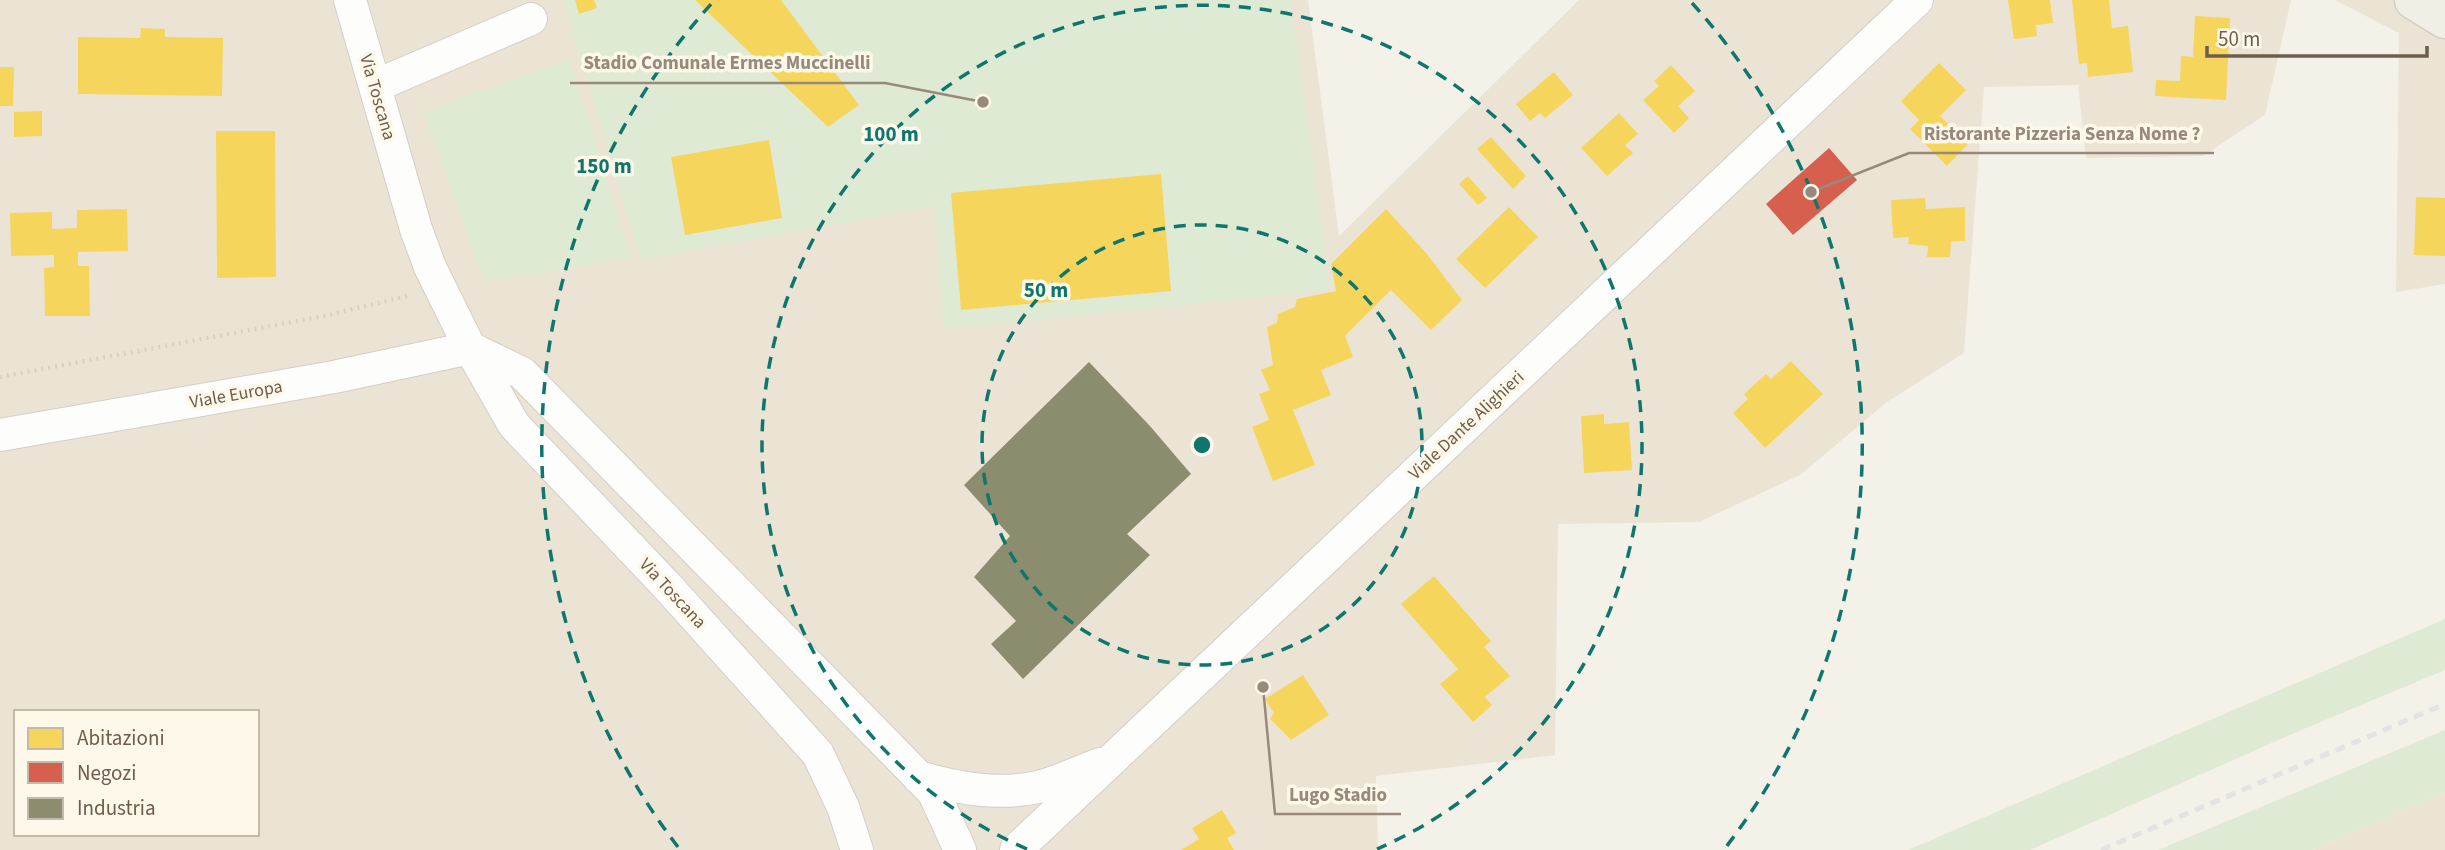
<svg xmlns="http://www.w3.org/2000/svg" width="2445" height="850" viewBox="0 0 2445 850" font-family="'Source Sans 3',sans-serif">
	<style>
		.residential { fill: #ebe4d5; fill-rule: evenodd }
		.green { fill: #dfead4 }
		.homes { fill: #f6d55c }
		.shops { fill: #d6604d }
		.industry { fill: #8c8c6e }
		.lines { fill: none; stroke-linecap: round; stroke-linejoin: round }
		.minor-casing { stroke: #d3cec7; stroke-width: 34 }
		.major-casing { stroke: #d3cdc6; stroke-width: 41 }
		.path { stroke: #d6d0c9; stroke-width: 4.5; stroke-dasharray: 2 5; stroke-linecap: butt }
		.minor { stroke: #fdfdfc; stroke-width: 32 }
		.major { stroke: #f1eee5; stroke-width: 38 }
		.rail { stroke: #e4e2e3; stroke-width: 5; stroke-dasharray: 10 7; stroke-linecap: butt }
		.ring { fill: none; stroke: #0f766e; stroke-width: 3.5; stroke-dasharray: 12 9 }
		.labels { text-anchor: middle; stroke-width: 7; stroke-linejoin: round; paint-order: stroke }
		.street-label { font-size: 18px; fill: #6f5d4c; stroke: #fdf8e9 }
		.centre { fill: #0f766e; stroke: #fdf8e9; stroke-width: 3.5 }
		.ring-label { font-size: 21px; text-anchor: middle; font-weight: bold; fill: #0f766e; stroke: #fdf8e9; stroke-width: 7; stroke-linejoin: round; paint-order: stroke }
		.leader { fill: none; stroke: #97897b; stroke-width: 2.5 }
		.callout-dot { fill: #97897b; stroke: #fdf8e9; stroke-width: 2.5 }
		.callout-label { font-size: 19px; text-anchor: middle; font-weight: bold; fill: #97897b; stroke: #fdf8e9; stroke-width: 7; stroke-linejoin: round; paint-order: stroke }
	</style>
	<rect width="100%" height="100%" fill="#f4f1e8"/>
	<path class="residential" d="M0,0H1308L1339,236L1579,0H2291L2265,115L2203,156L2086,158L2078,85L1984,87L1964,353L1887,402L1800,475L1699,522L1558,524L1555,755L1376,776L1378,850H0ZM16,712H257V834H16Z
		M2335,0H2445V284L2396,292L2399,33Z
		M2445,792V850H2313Z"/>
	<path class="green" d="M563,0H1291L1330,290L944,329L934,206L641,260Z
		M570,60L631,258L485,282L423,112Z
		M2445,619V670L2299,731L2030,850H1908Z
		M2445,730V792L2313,850H2158Z"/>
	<path class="homes" d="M575,0H594L597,8L579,14Z
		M695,0H781L859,105L828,127Z
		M2008,0H2050L2053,23L2036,25L2037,36L2014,39Z
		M2072,0H2109L2112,28L2128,26L2133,72L2088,77L2087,63L2079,64Z
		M2195,16L2230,18L2226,100L2155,96L2156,80L2180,81L2181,56L2193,57Z
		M141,28L165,29V37L223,38L222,96L78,94V37L140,38Z
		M1939,63L1966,90L1940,116L1968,144L1947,166L1910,129L1919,120L1901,101Z
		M1671,65L1695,91L1678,106L1689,118L1674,133L1643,100L1659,86L1654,81Z
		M0,67H14L13,106H0Z
		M1554,72L1573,95L1545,118L1540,113L1530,121L1516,104Z
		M42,111V136L14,137V112Z
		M1619,113L1638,134L1625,145L1633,153L1607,176L1581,148Z
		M216,131H275L276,277L217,278Z
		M1491,137L1526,176L1513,189L1477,149Z
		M769,140L782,218L685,235L671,157Z
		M1161,174L1171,291L961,310L951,193Z
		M1468,176L1487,198L1478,205L1459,184Z
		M2416,197L2445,198V256L2414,255Z
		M1925,198L1926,209L1965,207V241H1951L1950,257H1927L1928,246L1908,244L1909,237L1893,238L1891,200Z
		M1509,207L1538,237L1485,288L1456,259Z
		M127,209L128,251L78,252V266H89L90,316H45L44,268L54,267V255L11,256L10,213L52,212V229L77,228V210Z
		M1386,209L1427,254L1462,300L1431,330L1391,290L1345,336L1353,357L1321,370L1331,395L1293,410L1315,465L1273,481L1252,427L1269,420L1259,394L1270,390L1261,370L1273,365L1267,327L1277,323L1278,314L1295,307L1297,299L1336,291L1331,264Z
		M1791,361L1823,394L1765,448L1733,413L1748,399L1744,394L1766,374L1771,379Z
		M1604,414V424L1629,422L1632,470L1584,473L1581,416Z
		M1434,576L1491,641L1484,647L1510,676L1485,697L1492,705L1473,722L1440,684L1458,669L1401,604Z
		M1303,675L1329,715L1291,740L1270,719L1274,713L1265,699Z
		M1222,810L1236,833L1227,838L1234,850H1181L1199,839L1192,828Z"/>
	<path class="shops" d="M1829,148L1857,180L1793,235L1766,204Z"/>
	<path class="industry" d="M1089,362L1150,426L1191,474L1127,534L1150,555L1023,679L991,644L1016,621L974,577L1010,536L964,485Z"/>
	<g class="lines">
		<defs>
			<path id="minor" d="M350,0L416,229L430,267L470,348L514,425L667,586L818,754L843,807L857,850
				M375,86L531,19
				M470,348L522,373L908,766L934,793L960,850
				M0,435L334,377L470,348
				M918,777C957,788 997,796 1038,787C1059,782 1080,771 1100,764
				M1016,850L1917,0"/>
			<path id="major" d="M2414,0L2445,19"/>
		</defs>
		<use href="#minor" class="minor-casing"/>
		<use href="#major" class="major-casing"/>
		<path class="path" d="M0,377L324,316L411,295"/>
		<use href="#minor" class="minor"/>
		<use href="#major" class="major"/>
		<path class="rail" d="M2101,850L2445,704"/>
	</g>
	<g class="ring">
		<circle cx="1202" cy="445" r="220"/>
		<path d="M1027 849A440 440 0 1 1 1377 849"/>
		<path d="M678 847A660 660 0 0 1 712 3M1692 3A660 660 0 0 1 1726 847"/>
	</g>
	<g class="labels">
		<g class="street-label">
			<text transform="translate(378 97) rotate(74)" y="6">Via Toscana</text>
			<text transform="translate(236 394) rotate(-10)" y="6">Viale Europa</text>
			<text transform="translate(1466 425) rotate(-43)" y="6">Viale Dante Alighieri</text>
			<text transform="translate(673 593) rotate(47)" y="6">Via Toscana</text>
		</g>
	</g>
	<circle cx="1202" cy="445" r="10" class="centre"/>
	<g class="ring-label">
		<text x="891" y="141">100 m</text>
		<text x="604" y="173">150 m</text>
		<text x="1046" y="297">50 m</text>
	</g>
	<path class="leader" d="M983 102L885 83H570M1811 192L1909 153H2214M1263 687L1275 814H1401"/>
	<g class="callout-dot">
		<circle cx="983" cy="102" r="7"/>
		<circle cx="1811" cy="192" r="7"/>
		<circle cx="1263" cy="687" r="7"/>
	</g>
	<g class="callout-label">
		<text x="727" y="69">Stadio Comunale Ermes Muccinelli</text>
		<text x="2062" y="140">Ristorante Pizzeria Senza Nome ?</text>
		<text x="1338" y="801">Lugo Stadio</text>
	</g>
	<rect x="14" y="710" width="245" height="126" fill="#fdf8e9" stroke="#c4baaa" stroke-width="2"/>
	<rect x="28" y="728" width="35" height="21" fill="#f6d55c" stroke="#c4baaa" stroke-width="2"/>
	<text x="77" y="745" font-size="21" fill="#6f5d4c">Abitazioni</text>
	<rect x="28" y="762" width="35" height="21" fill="#d6604d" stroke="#c4baaa" stroke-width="2"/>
	<text x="77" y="780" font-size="21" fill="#6f5d4c">Negozi</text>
	<rect x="28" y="798" width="35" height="21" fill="#8c8c6e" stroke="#c4baaa" stroke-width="2"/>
	<text x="77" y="815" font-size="21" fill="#6f5d4c">Industria</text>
	<path d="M2207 46v10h220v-10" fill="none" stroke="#6f5d4c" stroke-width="3.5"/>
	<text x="2218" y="46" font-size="21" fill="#6f5d4c" stroke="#fdf8e9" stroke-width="5" paint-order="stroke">50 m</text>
</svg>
